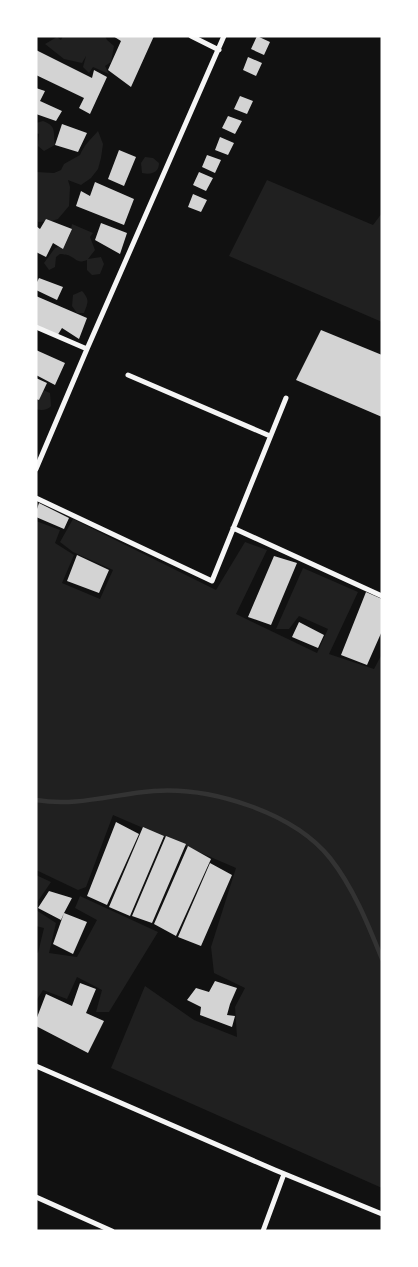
<svg xmlns="http://www.w3.org/2000/svg" width="418" height="1267" viewBox="0 0 418 1267" font-family="'PT Sans Narrow',sans-serif">
	<style>
		.green { fill: #202020 }
		.lines { fill: none; stroke-linecap: round; stroke-linejoin: round }
		.stream { stroke: #333; stroke-width: 4.5 }
		.building { fill: #d3d3d3 }
		.minor { stroke: #f5f5f5; stroke-width: 5 }
	</style>
	<rect width="100%" height="100%" fill="#111"/>
	<path class="green" d="M63,36H105L107,40L114,46L111,62L105,66L109,74L93,67L89,73L83,67L86,56L82,63L64,59L45,44L57,37L61,40Z
		M43,121C57,126 53,132 55,145L44,151L38,146L39,134L36,133V123Z
		M98,131L103,144L101,158L98,169L91,178L81,185L68,180L70,187L69,206L58,219L52,221L38,222L36,216V172L54,173L61,170L64,164L80,155C84,145 91,139 98,131Z
		M145,157L153,158L159,163C159,173 151,175 142,173L141,163Z
		M267,180L373,225L382,213V322L229,256Z
		M72,224L93,233L90,237L95,250L88,259L101,257L104,264L100,274L92,275L87,270V260C77,264 77,259 68,255C67,255 62,254 60,254L56,257L55,267L49,270L44,263L55,248L65,245L70,234Z
		M82,291C90,300 88,302 84,313H77L72,306L73,295Z
		M43,390L50,393L51,406C48,410 41,411 36,409V393Z
		M73,519L216,590L245,542L267,550L236,614L317,653L328,629L299,616L289,629H276L303,568L358,592L329,654L374,669L382,654V1188L111,1068L145,986L194,1020L237,1037L235,1007L245,988L214,973L211,947L236,868L113,815L86,887L78,890L36,870V521L60,530L55,543L74,555L62,583L100,599L113,570L73,552L60,542Z
		M36,875L51,882L36,904Z
		M80,896L158,932L109,1012H96L102,990L77,977L67,999L43,990L36,1001V952L38,953L44,928L36,926V910L56,923L49,953L77,957L97,920L75,908Z"/>
	<g class="lines">
		<path class="stream" d="M36,800C78,807 113,794 154,791C211,787 293,812 330,858C353,887 368,924 382,959"/>
	</g>
	<path class="building" d="M113,36H154L131,87L108,70L121,41Z
		M257,36L270,42L264,55L251,49Z
		M36,50L92,78L94,70L107,77L90,114L79,108L84,98L36,75Z
		M248,57L262,63L256,76L243,70Z
		M36,88L45,91L40,101L62,111L56,121L36,114Z
		M240,96L253,101L247,114L234,109Z
		M228,116L242,121L235,134L222,128Z
		M62,124L87,133L78,152L55,145Z
		M220,137L234,143L228,155L215,150Z
		M119,150L136,157L124,186L108,179Z
		M207,155L221,160L215,173L202,167Z
		M199,172L213,178L206,191L193,185Z
		M95,182L134,199L124,225L76,206L81,191L90,196Z
		M193,194L207,200L201,212L188,207Z
		M46,219L72,229L63,249L53,243L46,257L36,252V226L40,229Z
		M101,223L127,233L120,254L95,240Z
		M39,278L63,287L57,300L36,290V284Z
		M36,296L87,318L79,339L62,328L57,336L36,327Z
		M321,330L382,355V417L296,380Z
		M36,350L65,363L55,385L36,375Z
		M36,378L47,383L39,400L36,399Z
		M39,503L69,518L64,529L36,517V512Z
		M77,555L109,570L99,593L67,581Z
		M274,556L297,563L271,625L248,617Z
		M366,592L382,599V631L367,665L341,655Z
		M299,622L324,635L318,648L292,637Z
		M116,822L139,834L107,905L87,896Z
		M143,827L164,836L130,916L109,907Z
		M166,836L186,844L152,923L132,916Z
		M188,846L211,859L176,936L154,924Z
		M210,863L232,875L201,946L178,937Z
		M49,891L72,898L64,913L87,922L73,954L53,944L64,913L61,920L38,908Z
		M215,981L237,988L230,1004L227,1015L235,1016L232,1027L200,1015L201,1007L187,1000L196,988L209,992Z
		M80,983L96,989L86,1013L104,1021L88,1053L36,1026V1020L46,994L72,1006Z"/>
	<g class="lines">
		<path class="minor" d="M191,36L219,50
			M36,327L87,349
			M128,375L270,436
			M36,469L87,349L224,36
			M36,498L212,581L286,398
			M233,528L382,596
			M36,1066L275,1170L382,1214
			M36,1197L112,1231
			M263,1231L284,1174"/>
	</g>
	<rect width="418" height="1267" fill="none" stroke="#ffffff" stroke-width="75"/>
</svg>
